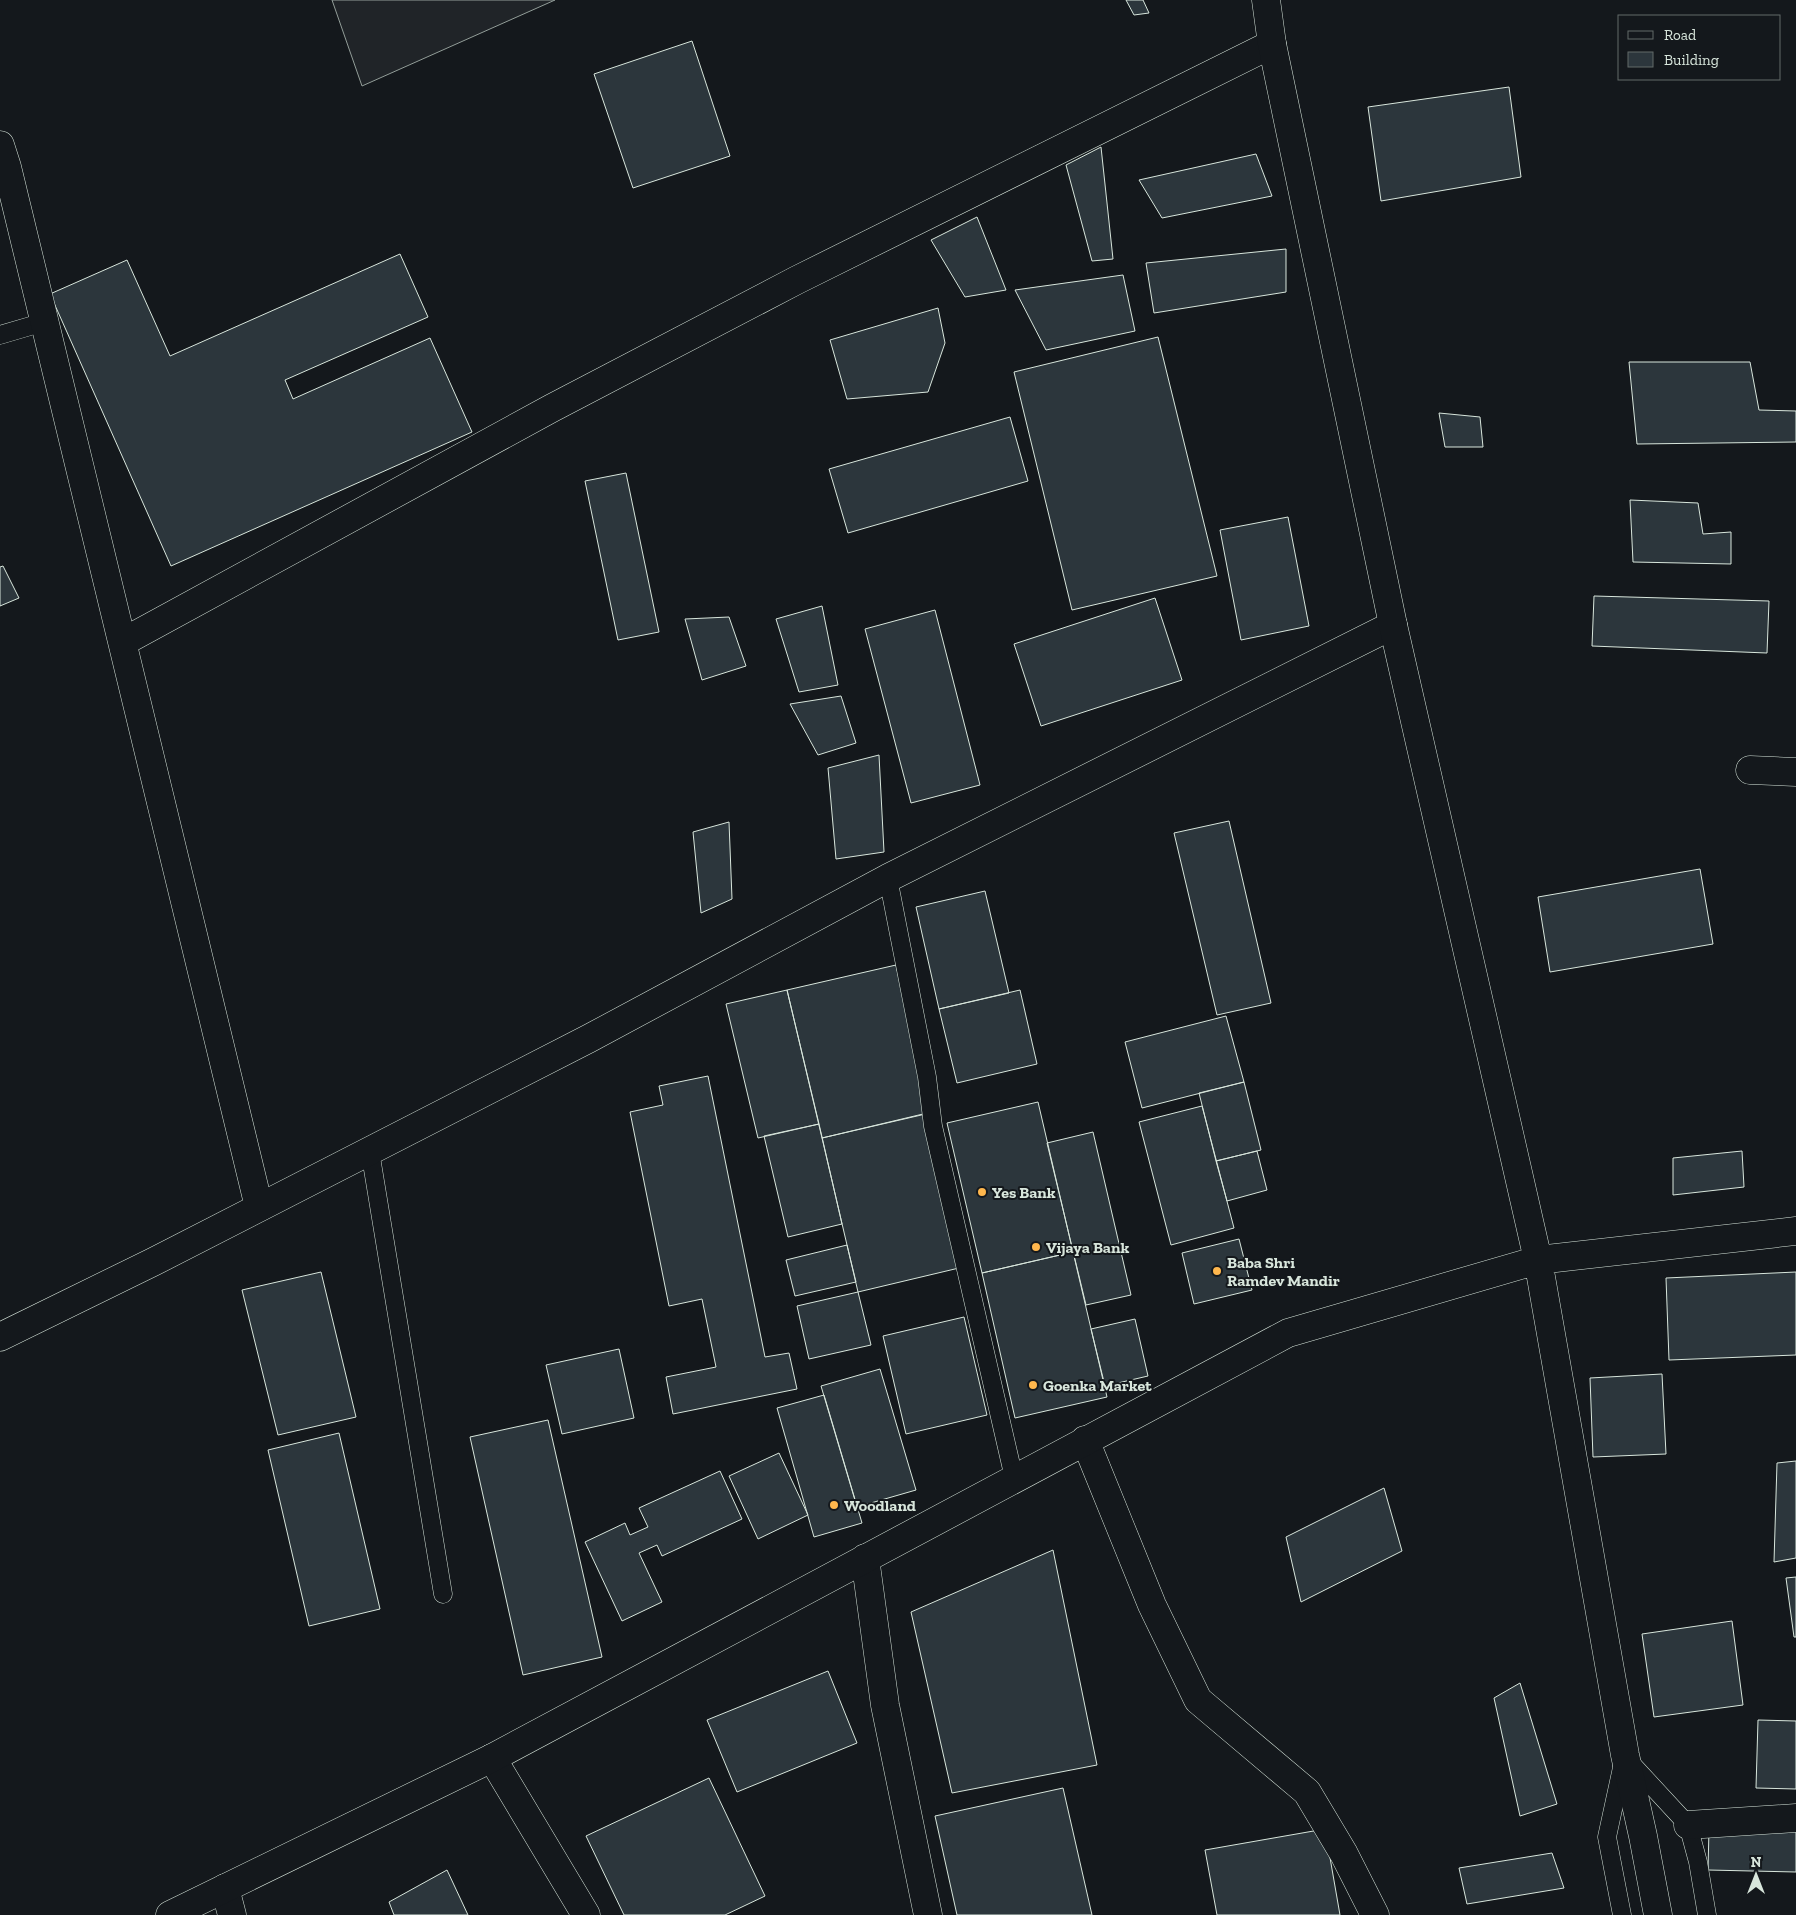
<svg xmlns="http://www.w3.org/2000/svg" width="1796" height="1915" viewBox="0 0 1796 1915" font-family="'Zilla Slab',serif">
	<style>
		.grass { fill: #202428; stroke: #939e99 }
		.building { fill: #2c363c; stroke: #d8e6dc }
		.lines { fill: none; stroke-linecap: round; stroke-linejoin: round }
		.lane-casing { stroke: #d8e6dc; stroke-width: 19 }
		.street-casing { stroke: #d8e6dc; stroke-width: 29 }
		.secondary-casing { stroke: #d8e6dc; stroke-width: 29 }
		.lane { stroke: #14181c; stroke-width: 18 }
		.street { stroke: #14181c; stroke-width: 28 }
		.secondary { stroke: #14181c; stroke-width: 28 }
		.poi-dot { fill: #ffb74d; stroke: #14181c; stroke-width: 2 }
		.labels { text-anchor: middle; stroke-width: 4; stroke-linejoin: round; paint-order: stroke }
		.poi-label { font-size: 16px; font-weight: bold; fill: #d8e6dc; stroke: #14181c; text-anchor: start }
	</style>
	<rect width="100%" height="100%" fill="#14181c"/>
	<path class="grass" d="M332,0H555L362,86Z"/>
	<path class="building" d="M1126,0H1143L1149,13L1134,15Z
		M692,41L730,156L633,188L594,74Z
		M1509,87L1521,177L1381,201L1368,107Z
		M1101,147L1113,259L1092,261L1066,165Z
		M1256,154L1272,196L1162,218L1139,180Z
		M977,217L1006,290L965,297L931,240Z
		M1286,249V292L1154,313L1146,263Z
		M400,254L428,317L285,380L293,399L430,338L472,432L171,566L50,294L127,260L170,356Z
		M1123,275L1135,331L1046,350L1015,290Z
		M938,308L945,343L928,392L847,399L830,340Z
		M1158,337L1217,576L1072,610L1014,372Z
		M1629,362H1750L1759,410L1796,411V442L1637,444Z
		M1439,413L1480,417L1483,447H1445Z
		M1010,417L1028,481L848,533L829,469Z
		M626,473L659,632L618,640L585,481Z
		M1630,500L1698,503L1703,534L1731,532V564L1633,562Z
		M1288,517L1309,626L1241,640L1220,530Z
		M3,566L19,598L0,606V567Z
		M1594,596L1769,601L1767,653L1592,646Z
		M1155,598L1182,680L1041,726L1014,644Z
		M822,606L838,685L799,692L776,619Z
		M935,610L980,785L911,803L865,629Z
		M729,617L746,666L702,680L685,619Z
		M841,696L856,743L818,755L790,704Z
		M879,755L884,852L836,859L828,768Z
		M1229,821L1271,1003L1217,1015L1174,833Z
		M729,822L732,899L701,913L693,832Z
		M1700,869L1713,944L1550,972L1538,897Z
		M985,891L1009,993L939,1009L916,907Z
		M896,965L930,1113L822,1138L787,990Z
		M787,990L819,1124L758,1138L726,1004Z
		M1020,990L1037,1064L957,1083L939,1009Z
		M1226,1016L1244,1082L1142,1108L1125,1042Z
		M708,1076L765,1357L789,1353L797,1389L673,1414L666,1377L716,1367L702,1299L669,1306L630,1112L663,1105L659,1086Z
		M1244,1082L1261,1150L1216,1161L1199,1093Z
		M1038,1102L1073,1252L982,1273L947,1123Z
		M1202,1106L1234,1228L1171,1245L1139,1122Z
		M923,1114L959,1268L858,1292L822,1138Z
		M819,1124L842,1224L788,1237L764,1136Z
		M1093,1132L1131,1295L1086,1305L1047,1143Z
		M1257,1151L1267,1190L1227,1201L1216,1161Z
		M1742,1151L1744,1187L1673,1195V1158Z
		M1239,1239L1252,1290L1194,1304L1182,1253Z
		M847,1245L856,1282L795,1296L786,1260Z
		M1073,1252L1107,1397L1015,1418L982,1273Z
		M321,1272L356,1417L278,1435L242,1290Z
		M1796,1272V1355L1669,1360L1666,1278Z
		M858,1292L871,1345L809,1359L797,1306Z
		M964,1317L987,1415L906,1434L883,1336Z
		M1135,1319L1148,1376L1105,1386L1091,1329Z
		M619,1349L634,1418L562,1434L546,1365Z
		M880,1369L916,1490L857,1507L821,1386Z
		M1662,1374L1666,1454L1593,1457L1590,1378Z
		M824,1395L862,1523L814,1537L777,1408Z
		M548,1420L602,1657L523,1675L470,1437Z
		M339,1433L380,1609L309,1626L268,1450Z
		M779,1453L808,1515L758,1539L729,1476Z
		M1796,1461V1558L1774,1562L1777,1463Z
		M720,1471L742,1519L662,1556L657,1545L639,1553L662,1602L622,1621L585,1542L625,1523L630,1535L648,1527L639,1508Z
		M1384,1488L1402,1551L1301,1602L1286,1537Z
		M1053,1550L1097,1765L952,1793L911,1612Z
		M1796,1577V1637H1794L1786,1578Z
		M1732,1621L1743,1705L1654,1717L1642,1634Z
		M828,1671L857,1743L737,1792L707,1720Z
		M1520,1683L1557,1804L1520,1816L1494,1698Z
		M1758,1720L1796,1721V1789L1756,1788Z
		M709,1778L765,1896L725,1915H624L586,1836Z
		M1063,1788L1092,1915H957L935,1816Z
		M1325,1829L1340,1915H1217L1205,1850Z
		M1709,1829L1796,1831V1872L1708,1870Z
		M1552,1853L1564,1888L1467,1904L1459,1868Z
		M447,1870L468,1915H394L389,1902Z"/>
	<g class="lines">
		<defs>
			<path id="lane" d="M0,335L44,322
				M888,878L927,1077L933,1126L1014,1478
				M370,1151L443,1594
				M1628,1760L1688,1825L1698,1862L1707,1915
				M1622,1915L1607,1837L1623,1763"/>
			<path id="street" d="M0,145L7,167C90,514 177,860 259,1207
				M123,642L552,408L797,280L1272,44
				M1750,770L1796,772
				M0,1337L153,1262L588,1039L888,878L1393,625
				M1085,1440L1152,1605L1198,1700L1307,1792L1344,1854L1375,1915
				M865,1558L885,1705L928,1915
				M492,1758L586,1915
				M1688,1825L1796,1818
				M225,1888L232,1915"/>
			<path id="secondary" d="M1266,0L1272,44L1393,625L1538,1260L1625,1755L1643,1836L1658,1915
				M170,1915L492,1758L1288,1333L1538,1260L1796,1231"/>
		</defs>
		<use href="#lane" class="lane-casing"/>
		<use href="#street" class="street-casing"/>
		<use href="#secondary" class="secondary-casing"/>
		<use href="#lane" class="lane"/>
		<use href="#street" class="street"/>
		<use href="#secondary" class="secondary"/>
	</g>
	<g class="poi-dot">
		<circle cx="982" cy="1192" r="5"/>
		<circle cx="1036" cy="1247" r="5"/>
		<circle cx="1217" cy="1271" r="5"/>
		<circle cx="1033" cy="1385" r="5"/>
		<circle cx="834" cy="1505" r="5"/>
	</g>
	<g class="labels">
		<g class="poi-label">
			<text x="992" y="1198">Yes Bank</text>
			<text x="1046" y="1253">Vijaya Bank</text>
			<text x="1227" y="1268">Baba Shri<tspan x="1227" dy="18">Ramdev Mandir</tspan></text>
			<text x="1043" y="1391">Goenka Market</text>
			<text x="844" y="1511">Woodland</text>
		</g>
	</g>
	<rect x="1618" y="15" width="162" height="65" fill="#14181c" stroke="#626a69"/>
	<rect x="1628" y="31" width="25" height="8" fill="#14181c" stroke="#626a69"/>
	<text x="1664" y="40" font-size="15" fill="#d8e6dc">Road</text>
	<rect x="1628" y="52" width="25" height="15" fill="#2c363c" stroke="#626a69"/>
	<text x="1664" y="65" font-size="15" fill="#d8e6dc">Building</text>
	<g transform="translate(1756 1875)" stroke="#14181c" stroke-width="4" paint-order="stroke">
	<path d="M0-4L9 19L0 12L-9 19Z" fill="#d8e6dc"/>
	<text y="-8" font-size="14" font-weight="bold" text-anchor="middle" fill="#d8e6dc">N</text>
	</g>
</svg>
